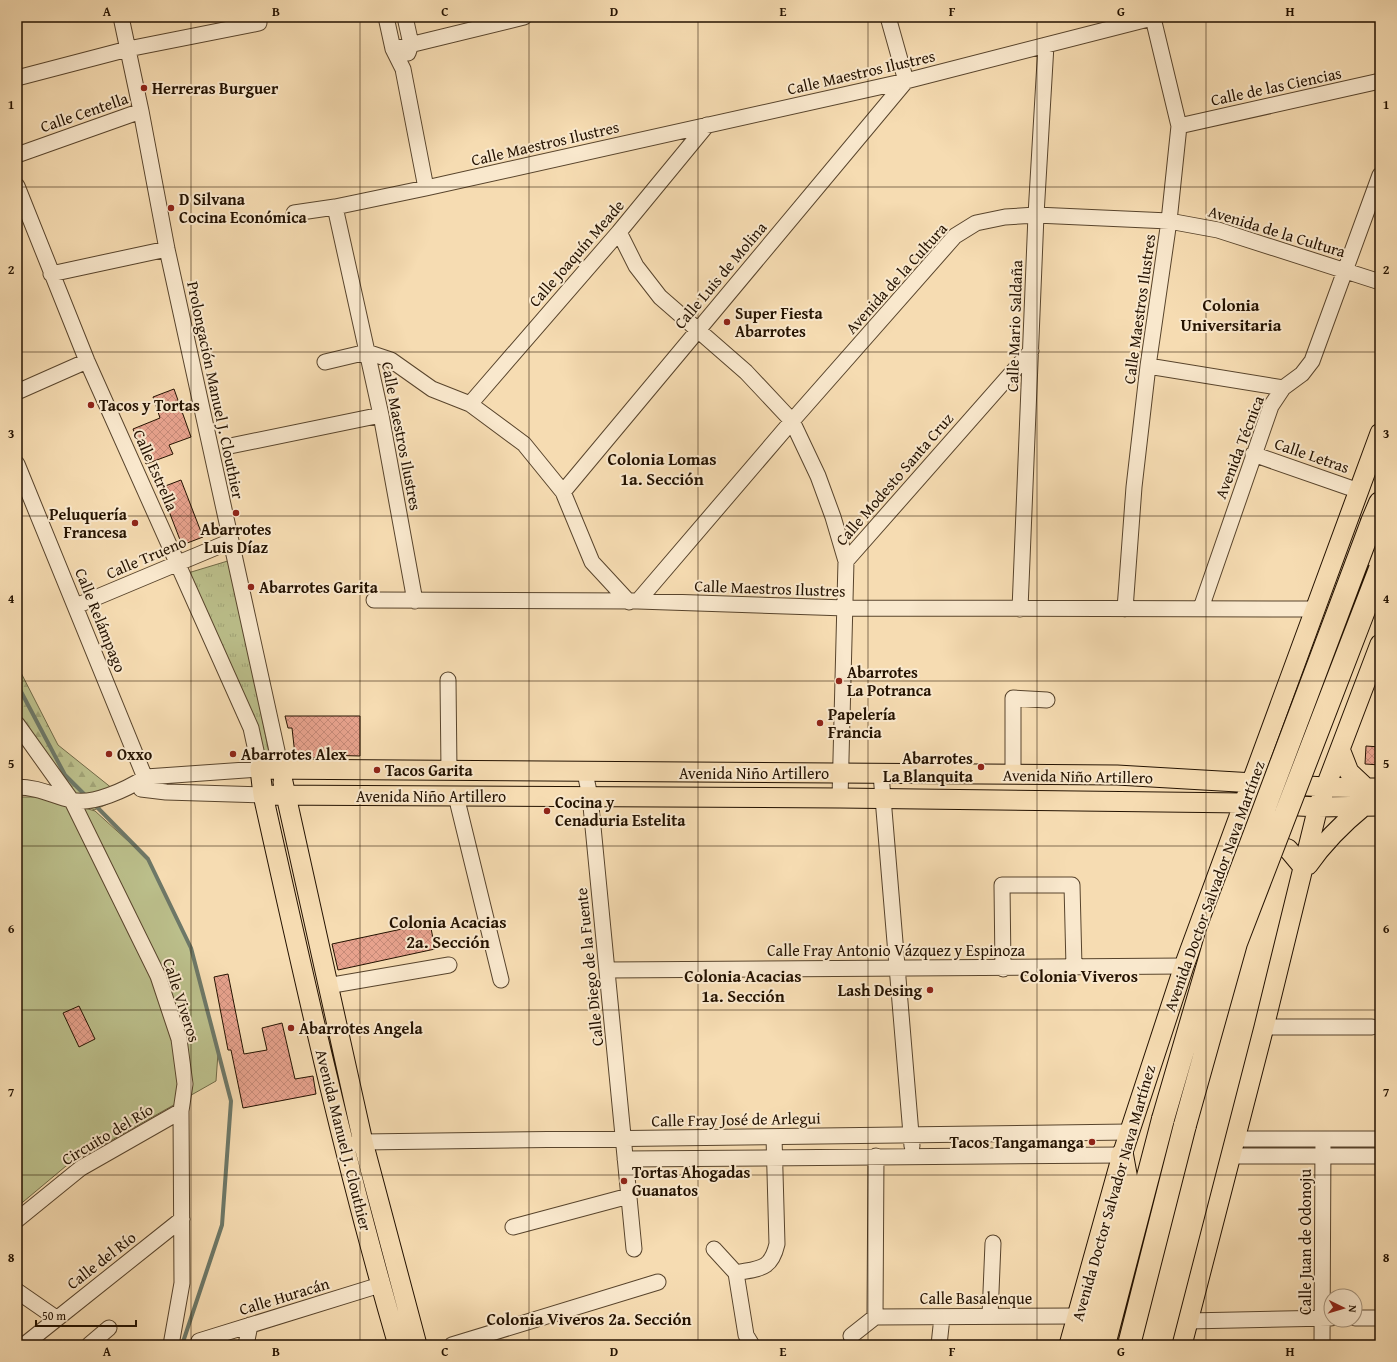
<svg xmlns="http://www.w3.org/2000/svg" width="1397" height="1362" viewBox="0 0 1397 1362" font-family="'Gentium Book Plus',serif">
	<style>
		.grass { fill: #bcc08c; stroke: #706946 }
		.forest { fill: url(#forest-firs); stroke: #706946 }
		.park { fill: url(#park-tufts); stroke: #706946 }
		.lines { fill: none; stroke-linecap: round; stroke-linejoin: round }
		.stream { stroke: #6d7868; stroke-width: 4 }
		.building { fill: url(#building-cross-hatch); stroke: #241200 }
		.minor-casing { stroke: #58442c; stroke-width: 17 }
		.major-casing { stroke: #241200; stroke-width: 21 }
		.highway-casing { stroke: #241200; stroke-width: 24 }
		.minor { stroke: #f9e8cd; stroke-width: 15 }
		.major { stroke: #f6dcb2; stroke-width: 19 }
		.highway { stroke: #f6dcb2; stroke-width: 22 }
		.highway-bridge-casing { stroke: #241200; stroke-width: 24; stroke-linecap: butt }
		.highway-bridge { stroke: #f6dcb2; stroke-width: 22 }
		.grid { fill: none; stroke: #241200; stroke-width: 1; stroke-opacity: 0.55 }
		.poi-dot { fill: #8f2418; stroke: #f9e8cd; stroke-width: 1.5 }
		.labels { text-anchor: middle; stroke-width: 4; stroke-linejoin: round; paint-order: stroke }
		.street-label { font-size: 16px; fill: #241200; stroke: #f9e8cd }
		.poi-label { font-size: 16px; font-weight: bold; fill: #241200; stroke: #f9e8cd; text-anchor: start }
		.neighbourhood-label { font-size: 17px; font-weight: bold; fill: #241200; stroke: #f9e8cd }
		.neatline { fill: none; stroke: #241200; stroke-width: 1.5 }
		.grid-label { font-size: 13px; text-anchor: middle; font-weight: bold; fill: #241200 }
	</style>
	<defs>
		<pattern id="forest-firs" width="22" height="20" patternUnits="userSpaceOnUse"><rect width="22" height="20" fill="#bcc08c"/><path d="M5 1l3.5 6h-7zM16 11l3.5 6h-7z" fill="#a1a477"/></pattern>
		<pattern id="park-tufts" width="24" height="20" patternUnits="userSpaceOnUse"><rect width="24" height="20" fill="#bcc08c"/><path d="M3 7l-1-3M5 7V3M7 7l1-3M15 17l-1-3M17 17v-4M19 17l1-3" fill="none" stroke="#a1a477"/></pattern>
		<pattern id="building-cross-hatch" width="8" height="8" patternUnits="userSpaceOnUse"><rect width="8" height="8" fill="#e7a28d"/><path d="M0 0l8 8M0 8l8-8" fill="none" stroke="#c68a78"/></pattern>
	</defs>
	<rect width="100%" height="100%" fill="#f6dcb2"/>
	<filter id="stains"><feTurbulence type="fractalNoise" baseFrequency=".005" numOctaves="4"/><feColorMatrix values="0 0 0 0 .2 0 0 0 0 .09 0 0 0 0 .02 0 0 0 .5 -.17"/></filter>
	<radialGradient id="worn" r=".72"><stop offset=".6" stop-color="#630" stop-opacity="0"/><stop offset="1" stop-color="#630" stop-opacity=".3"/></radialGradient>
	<path class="grass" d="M17,797H37L64,802L95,811L149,860L192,949L218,1053L216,1081L66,1166L17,1207Z"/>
	<path class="forest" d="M17,665L58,745L123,797L94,810L68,793L17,714Z"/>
	<path class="park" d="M231,560L272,768L266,767L188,573Z"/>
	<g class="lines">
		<path class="stream" d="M17,684L65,775L87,797
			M93,803L148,859L191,948L231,1101L222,1225L182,1345"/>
	</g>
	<path class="building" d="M174,389L191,437L169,445L173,454L146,464L133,429L160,418L153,397Z
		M181,480L203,537L182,545L160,488Z
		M285,716H360V756L324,755L321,758H298L295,755L292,728H288Z
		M1366,746L1380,747V765L1365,764Z
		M430,923L435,949L338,970L332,944Z
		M228,974L244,1054L267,1050L262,1028L282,1023L295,1079L313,1076L316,1094L243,1108L231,1050H228L214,977Z
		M79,1006L95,1039L79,1047L63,1013Z"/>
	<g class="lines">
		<defs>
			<path id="minor" d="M121,17L141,111L167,249L281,769
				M386,17L393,49L403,69L426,188
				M405,17L411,44L408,53
				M393,49L524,17
				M17,78L128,49L259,23
				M1179,126L1380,81
				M17,155L141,111
				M17,186L87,361L251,728L260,769L146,777C127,789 92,806 71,800C52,795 37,787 17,787
				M335,207L381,415L415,601
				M294,213L335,207L426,188L906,81L1156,17
				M619,232L636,266L660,297L746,372L792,421L818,476L833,517L846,561L840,798
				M51,274L167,249
				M325,362L367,352L391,360L432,389L470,404L524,444L563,492L592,562L629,602
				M1148,366L1283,388
				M17,392L87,361
				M470,404L619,232L707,125
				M230,446L381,415
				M1253,454L1359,491
				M17,464L150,790
				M563,492L906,81L888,17
				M846,561L1031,351
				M374,600L638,601L846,608L1314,609
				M638,601L792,421L955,236L976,223L1005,217L1036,215L1169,221L1218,230L1380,282
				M76,606L231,541
				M1201,608L1271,406L1283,388L1302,374L1312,361L1380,175
				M1020,609L1036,215L1046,45
				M1125,609L1134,487L1148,366L1169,221L1179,126L1153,18
				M448,680L449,771
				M17,724L72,801L158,976L179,1039L185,1084L181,1111L182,1283L171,1345
				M585,773L590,796L634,1249
				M881,774L912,1146
				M1013,775V698L1047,700
				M141,789L166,792L263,795
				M456,796L501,980
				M1003,969L1002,885H1072L1074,967
				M607,970L1184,966
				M327,986L449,965
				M1264,1027H1372
				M1235,1139H1380
				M354,1144L363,1142L1129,1132
				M1232,1156H1380
				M625,1159L1122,1155
				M17,1220L81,1168L181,1111
				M513,1227L629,1196
				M714,1249L736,1273L746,1335L752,1345
				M736,1273C760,1268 771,1270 777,1244L774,1137
				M17,1291L56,1318
				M990,1316L993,1243
				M875,1317L1077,1316
				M875,1317L876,1156
				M1355,1318H1380
				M1188,1321L1331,1318
				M851,1336L875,1317
				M199,1341L380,1285
				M24,1345L182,1219
				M89,1345L109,1328
				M246,1345L250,1325
				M452,1345L658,1282
				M939,1345L942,1317
				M1322,1345L1323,1139"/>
			<path id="major" d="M1340,749L1349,772L1365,787
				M283,782L363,1142L417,1345
				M263,795L840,798L1244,803L1318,807L1380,806
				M1261,839L1288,849L1303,867
				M1308,865C1324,842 1342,824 1364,806
				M398,1345C345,1164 304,979 263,795L260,769L1117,775L1325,787L1380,788
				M1069,1345L1122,1155L1184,966L1380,433
				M1182,1345L1264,1027L1318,807L1380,644"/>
			<path id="highway" d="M1372,522L1380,503
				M1088,1345L1127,1193L1126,1177L1122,1155
				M1104,1345L1163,1119
				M1129,1345L1185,1125"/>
		</defs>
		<use href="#minor" class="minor-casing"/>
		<use href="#major" class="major-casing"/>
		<use href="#highway" class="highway-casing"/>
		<use href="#minor" class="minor"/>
		<use href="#major" class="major"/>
		<use href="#highway" class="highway"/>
		<defs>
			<path id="highway-bridge" d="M1163,1119L1217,934L1372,522
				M1185,1125L1236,943L1380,569"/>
		</defs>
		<use href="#highway-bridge" class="highway-bridge-casing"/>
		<use href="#highway-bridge" class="highway-bridge"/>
	</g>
	<path class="grid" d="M191,17V1345M360,17V1345M529,17V1345M698,17V1345M868,17V1345M1037,17V1345M1206,17V1345M17,187H1380M17,352H1380M17,516H1380M17,681H1380M17,846H1380M17,1010H1380M17,1175H1380"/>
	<g class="poi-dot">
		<circle cx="144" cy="88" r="4"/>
		<circle cx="171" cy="208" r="4"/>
		<circle cx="727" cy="322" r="4"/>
		<circle cx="91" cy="405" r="4"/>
		<circle cx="236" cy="513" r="4"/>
		<circle cx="135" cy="523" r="4"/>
		<circle cx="251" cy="587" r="4"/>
		<circle cx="839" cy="681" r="4"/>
		<circle cx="820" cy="723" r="4"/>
		<circle cx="109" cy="754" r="4"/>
		<circle cx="233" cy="754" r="4"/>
		<circle cx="981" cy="767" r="4"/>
		<circle cx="377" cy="770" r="4"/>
		<circle cx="547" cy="811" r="4"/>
		<circle cx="930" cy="990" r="4"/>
		<circle cx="291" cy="1028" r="4"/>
		<circle cx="1092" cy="1142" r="4"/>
		<circle cx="624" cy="1181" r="4"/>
	</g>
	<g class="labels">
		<g class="street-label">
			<text transform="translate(861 72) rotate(-13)" y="6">Calle Maestros Ilustres</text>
			<text transform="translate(1276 86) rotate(-12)" y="6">Calle de las Ciencias</text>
			<text transform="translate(84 112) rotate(-19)" y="6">Calle Centella</text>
			<text transform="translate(545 143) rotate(-13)" y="6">Calle Maestros Ilustres</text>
			<text transform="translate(1277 231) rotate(17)" y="6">Avenida de la Cultura</text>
			<text transform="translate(576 253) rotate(-49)" y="6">Calle Joaquín Meade</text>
			<text transform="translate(720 275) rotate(-50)" y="6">Calle Luis de Molina</text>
			<text transform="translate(896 278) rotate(-48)" y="6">Avenida de la Cultura</text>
			<text transform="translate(1139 309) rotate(-82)" y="6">Calle Maestros Ilustres</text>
			<text transform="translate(1014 326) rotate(-88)" y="6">Calle Mario Saldaña</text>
			<text transform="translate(216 390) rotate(78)" y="6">Prolongación Manuel J. Clouthier</text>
			<text transform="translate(402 436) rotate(79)" y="6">Calle Maestros Ilustres</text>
			<text transform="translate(1239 447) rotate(-69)" y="6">Avenida Técnica</text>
			<text transform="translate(1312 455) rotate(19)" y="6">Calle Letras</text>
			<text transform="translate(156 470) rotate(66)" y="6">Calle Estrella</text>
			<text transform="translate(894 479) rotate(-49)" y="6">Calle Modesto Santa Cruz</text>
			<text transform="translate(146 557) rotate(-23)" y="6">Calle Trueno</text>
			<text transform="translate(770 588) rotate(2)" y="6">Calle Maestros Ilustres</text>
			<text transform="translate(101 620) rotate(68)" y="6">Calle Relámpago</text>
			<text x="754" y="779">Avenida Niño Artillero</text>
			<text transform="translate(1078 776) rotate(1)" y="6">Avenida Niño Artillero</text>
			<text x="431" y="802">Avenida Niño Artillero</text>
			<text transform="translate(1214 886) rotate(-70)" y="6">Avenida Doctor Salvador Nava Martínez</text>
			<text x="896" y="956">Calle Fray Antonio Vázquez y Espinoza</text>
			<text transform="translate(589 967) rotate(-96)" y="6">Calle Diego de la Fuente</text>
			<text transform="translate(182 1000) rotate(72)" y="6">Calle Viveros</text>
			<text transform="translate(736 1119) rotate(-1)" y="6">Calle Fray José de Arlegui</text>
			<text transform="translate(107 1134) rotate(-31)" y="6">Circuito del Río</text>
			<text transform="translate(344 1140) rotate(76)" y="6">Avenida Manuel J. Clouthier</text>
			<text transform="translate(1113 1193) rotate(-74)" y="6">Avenida Doctor Salvador Nava Martínez</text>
			<text transform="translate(1305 1242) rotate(-90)" y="6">Calle Juan de Odonoju</text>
			<text transform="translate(101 1260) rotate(-38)" y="6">Calle del Río</text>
			<text transform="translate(284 1296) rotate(-17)" y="6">Calle Huracán</text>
			<text x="976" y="1304">Calle Basalenque</text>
		</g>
		<g class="poi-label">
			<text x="152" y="94">Herreras Burguer</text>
			<text x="179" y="205">D Silvana<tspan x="179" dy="18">Cocina Económica</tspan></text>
			<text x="735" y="319">Super Fiesta<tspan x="735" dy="18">Abarrotes</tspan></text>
			<text x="99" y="411">Tacos y Tortas</text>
			<text x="127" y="520" text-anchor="end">Peluquería<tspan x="127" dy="18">Francesa</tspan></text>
			<text x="236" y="535" text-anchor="middle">Abarrotes<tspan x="236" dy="18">Luis Díaz</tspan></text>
			<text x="259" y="593">Abarrotes Garita</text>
			<text x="847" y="678">Abarrotes<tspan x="847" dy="18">La Potranca</tspan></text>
			<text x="828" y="720">Papelería<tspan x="828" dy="18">Francia</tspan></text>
			<text x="117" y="760">Oxxo</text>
			<text x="241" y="760">Abarrotes Alex</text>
			<text x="973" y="764" text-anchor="end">Abarrotes<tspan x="973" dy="18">La Blanquita</tspan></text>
			<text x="385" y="776">Tacos Garita</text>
			<text x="555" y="808">Cocina y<tspan x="555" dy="18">Cenaduria Estelita</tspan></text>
			<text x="922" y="996" text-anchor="end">Lash Desing</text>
			<text x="299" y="1034">Abarrotes Angela</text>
			<text x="1084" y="1148" text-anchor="end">Tacos Tangamanga</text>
			<text x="632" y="1178">Tortas Ahogadas<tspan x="632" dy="18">Guanatos</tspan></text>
		</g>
		<g class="neighbourhood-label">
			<text x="1231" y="311">Colonia<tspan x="1231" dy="20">Universitaria</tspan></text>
			<text x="662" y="465">Colonia Lomas<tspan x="662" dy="20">1a. Sección</tspan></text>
			<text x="448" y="928">Colonia Acacias<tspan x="448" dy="20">2a. Sección</tspan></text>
			<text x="743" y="982">Colonia Acacias<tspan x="743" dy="20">1a. Sección</tspan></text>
			<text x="1079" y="982">Colonia Viveros</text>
			<text x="589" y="1325">Colonia Viveros 2a. Sección</text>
		</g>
	</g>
	<rect width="1397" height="1362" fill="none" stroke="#f6dcb2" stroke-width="44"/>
	<g transform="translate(1343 1308) rotate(95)"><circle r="19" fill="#f9e8cd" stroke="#a4927b"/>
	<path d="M0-3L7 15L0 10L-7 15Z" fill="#8f2418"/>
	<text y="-6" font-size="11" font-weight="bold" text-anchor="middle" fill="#241200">N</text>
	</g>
	<path d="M36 1320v6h100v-6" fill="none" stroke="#241200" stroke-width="2"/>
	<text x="42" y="1320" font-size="12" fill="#241200" stroke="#f9e8cd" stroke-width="3" paint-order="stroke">50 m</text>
	<rect x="22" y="22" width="1353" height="1318" class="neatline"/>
	<g class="grid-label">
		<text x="107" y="16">A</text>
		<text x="276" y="16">B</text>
		<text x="445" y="16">C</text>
		<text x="614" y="16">D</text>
		<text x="783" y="16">E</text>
		<text x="952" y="16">F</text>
		<text x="1121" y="16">G</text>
		<text x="1290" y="16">H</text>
		<text x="11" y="109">1</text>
		<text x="1386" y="109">1</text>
		<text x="11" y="274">2</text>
		<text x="1386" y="274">2</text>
		<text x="11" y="438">3</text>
		<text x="1386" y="438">3</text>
		<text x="11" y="603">4</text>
		<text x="1386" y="603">4</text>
		<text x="11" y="768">5</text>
		<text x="1386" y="768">5</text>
		<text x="11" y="933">6</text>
		<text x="1386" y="933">6</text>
		<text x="11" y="1097">7</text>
		<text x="1386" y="1097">7</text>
		<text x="11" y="1262">8</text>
		<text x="1386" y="1262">8</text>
		<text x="107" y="1356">A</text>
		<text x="276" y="1356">B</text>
		<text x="445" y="1356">C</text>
		<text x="614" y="1356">D</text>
		<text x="783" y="1356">E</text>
		<text x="952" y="1356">F</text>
		<text x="1121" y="1356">G</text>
		<text x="1290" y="1356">H</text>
	</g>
	<rect width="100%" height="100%" filter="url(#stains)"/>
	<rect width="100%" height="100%" fill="url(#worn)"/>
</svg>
